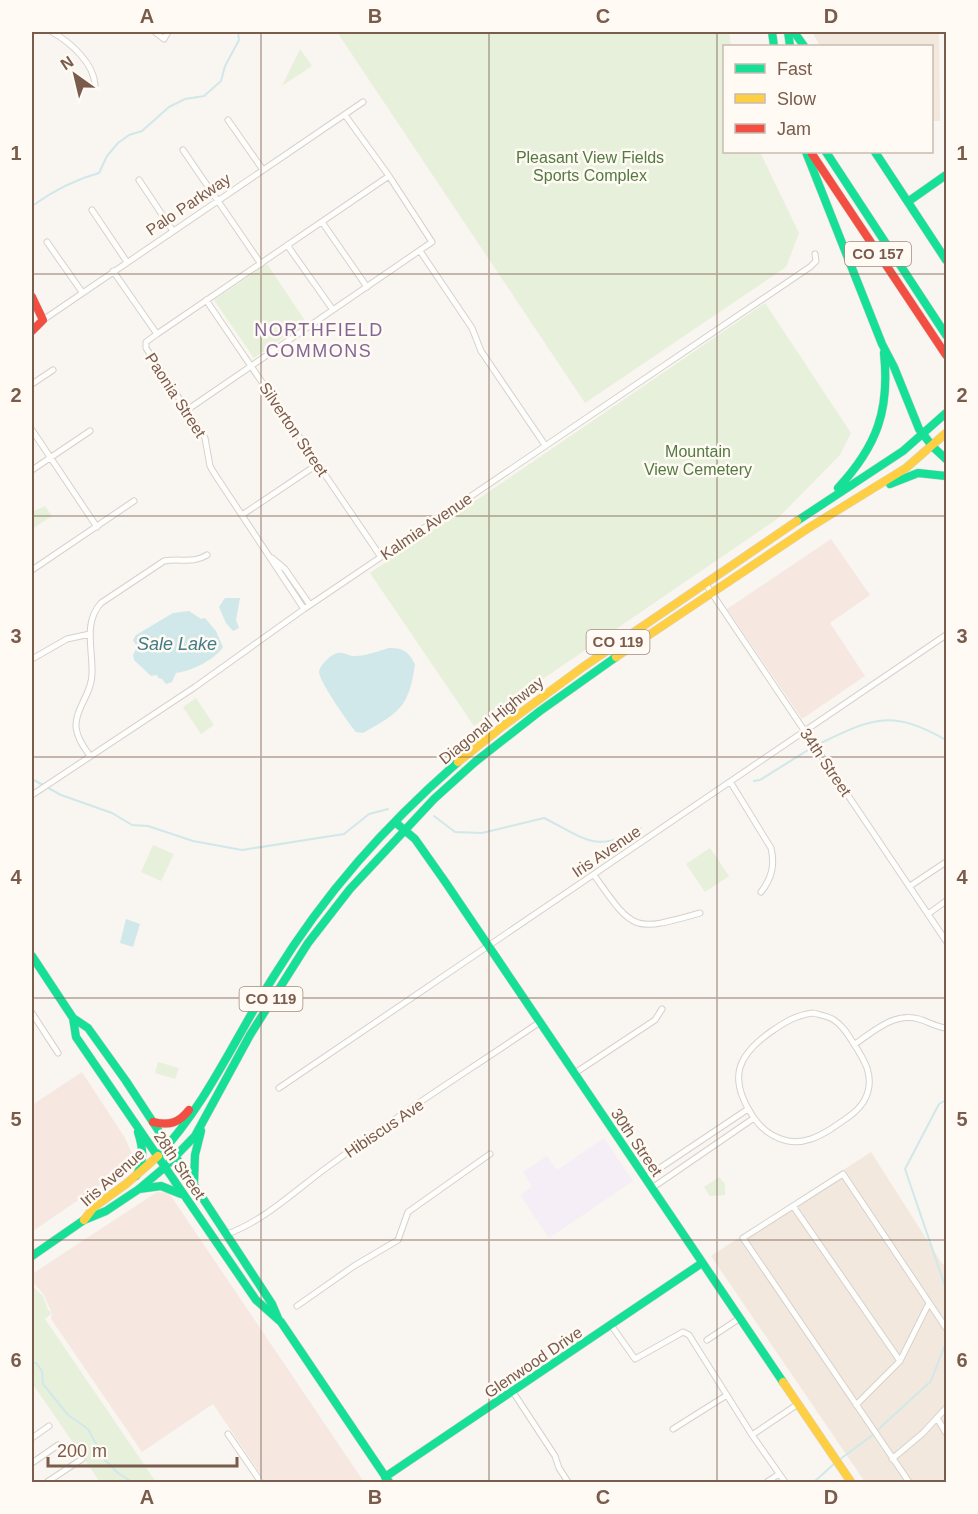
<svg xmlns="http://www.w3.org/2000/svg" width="978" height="1514" viewBox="0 0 978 1514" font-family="Helvetica,sans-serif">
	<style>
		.residential { fill: #f2e8de }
		.commercial { fill: #f6e8e1 }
		.education { fill: #f6eef6 }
		.green { fill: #e7f0db }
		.water { fill: #d0e8ea }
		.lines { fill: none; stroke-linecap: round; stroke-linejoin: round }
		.stream { stroke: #d0e8ea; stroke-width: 2 }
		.street-casing { stroke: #d7d1cb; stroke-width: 7 }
		.fast-casing { stroke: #d9d2cb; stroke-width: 9 }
		.slow-casing { stroke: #d9d2cb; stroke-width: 9 }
		.jam-casing { stroke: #d9d2cb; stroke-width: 9 }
		.street { stroke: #fefefd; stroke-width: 5 }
		.fast { stroke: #16e098; stroke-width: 8 }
		.slow { stroke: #ffcf43; stroke-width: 8 }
		.jam { stroke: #f24e42; stroke-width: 8 }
		.grid { fill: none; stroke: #7a5c4d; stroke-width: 1.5; stroke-opacity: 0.55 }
		.labels { text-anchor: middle; stroke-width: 5; stroke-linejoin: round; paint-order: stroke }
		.shield { fill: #fffaf3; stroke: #a28b7f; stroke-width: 1.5 }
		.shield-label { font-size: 15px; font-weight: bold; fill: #7a5c4d }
		.park-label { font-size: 16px; fill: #537a41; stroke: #fffaf3 }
		.street-label { font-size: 16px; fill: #7a5c4d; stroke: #fffaf3 }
		.neighbourhood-label { font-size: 18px; letter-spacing: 1.5px; fill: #846695; stroke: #fffaf3 }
		.water-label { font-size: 18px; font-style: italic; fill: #437c86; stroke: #fffaf3 }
		.neatline { fill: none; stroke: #7a5c4d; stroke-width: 2 }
		.grid-label { font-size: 20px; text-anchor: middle; font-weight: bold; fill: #7a5c4d }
	</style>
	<rect width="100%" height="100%" fill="#f9f5f0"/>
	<path class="residential" d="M812,32H939L940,121H932V46H820Z
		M871,1152L943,1265L946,1263V1482H865L711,1256Z"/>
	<path class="commercial" d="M831,539L870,595L830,623L865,676L802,719L727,609Z
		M82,1072L125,1138L133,1156L131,1164L33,1231L32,1229V1105Z
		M157,1192L168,1193L171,1196L364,1482H266L213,1404L142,1452L51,1319L52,1314L44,1295L32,1281V1274Z"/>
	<path class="education" d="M604,1138L633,1181L549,1238L520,1195L532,1187L523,1172L547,1156L557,1170Z"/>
	<path class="green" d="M337,32H729L731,46H724V152H760L799,233L786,267L585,403Z
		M300,49L312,66L282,86Z
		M267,264L306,322L254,358L214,300Z
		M765,303L851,433L840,455L777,519L474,726L370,573Z
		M45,506L52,516L32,529V512Z
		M196,698L214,725L201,734L183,707Z
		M153,845L174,854L161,881L141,872Z
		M710,848L729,876L705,892L686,864Z
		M158,1062L179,1068L175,1079L155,1073Z
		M719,1177L725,1184V1195L710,1196L704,1187Z
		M32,1286L43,1296L48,1310L50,1311L51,1314L45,1319L156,1482H100L32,1383Z"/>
	<path class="water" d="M225,598H240L236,620L239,628L233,631L226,623L219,607Z
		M189,611L201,619L205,618L216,631L223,647C214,660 192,671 176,673L172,682L166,684L162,679L158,678L157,675L151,676L134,660L133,655L137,647L133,640L136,635L173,613Z
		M389,648C403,648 408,651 415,664C409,707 400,712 363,733L356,732C349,724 319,681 319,672C320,665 331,654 338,653C344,652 347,655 352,656C364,657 378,651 389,648Z
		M126,919L140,924L133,947L120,943Z"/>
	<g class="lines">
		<path class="stream" d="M32,206C53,191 73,180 99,173L107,156L118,143L129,135L142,131L169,107L185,99L204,96L221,81L225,66L239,40L238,32
			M821,743C874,717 893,710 946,740
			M32,779L61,795L112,813L132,825L148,826L193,841L242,850L344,834L369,814L388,809
			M754,781L760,780L808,750
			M434,816L455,832L482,833L544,818C586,839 596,854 641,828
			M946,1100L939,1104L905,1169L946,1289
			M32,1363H36L42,1371L43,1384L68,1415L88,1429L104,1459L118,1473L132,1482
			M839,1460L870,1437L931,1381L946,1342
			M814,1482L835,1463"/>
		<defs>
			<path id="street" d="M52,32C70,42 94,63 95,85
				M155,32L164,39L168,32
				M228,120L263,170
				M183,150L261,264
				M139,180L173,231
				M92,210L127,262
				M322,222L367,287
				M47,242L82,292
				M287,245L333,310
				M420,251L472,328L481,351L545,445
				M113,271L157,334L146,342V348L205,438L210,466L214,473L304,609
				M206,300L381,557
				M43,320L363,102
				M157,334L389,176
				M32,384L53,370
				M187,410L432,242L389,176L345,115
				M32,430L97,527
				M32,470L90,431
				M242,515L318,464
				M272,558L285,569L310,605
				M32,570L134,501
				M705,583L946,941
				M32,659L67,639L90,634
				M90,756C84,747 77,738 76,727C75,709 92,693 92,674C93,649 83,623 101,603L164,561C180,558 193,564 207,555
				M731,783L771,848C775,865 772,878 761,892
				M32,795L195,687L304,609L810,267L816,261L815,254
				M594,875C634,932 633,932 700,913
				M910,886L946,862
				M928,914L946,901
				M32,1013L58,1053
				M813,1013C820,1015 828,1016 834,1020C842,1025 847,1033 852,1041C864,1059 876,1077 865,1099C858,1113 843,1120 831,1129C818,1137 804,1144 788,1141C773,1138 760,1128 752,1115C728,1078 737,1055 772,1031C785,1022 796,1015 813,1013Z
				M855,1044C874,1031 894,1012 919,1019C929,1022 936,1027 946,1028
				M575,1073L655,1020L662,1009
				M279,1088L946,635
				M645,1178L748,1109
				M652,1188L754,1118
				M793,1206L900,1361
				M227,1234C265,1221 300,1186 333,1163C400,1113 471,1069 540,1022
				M297,1306L354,1266L398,1240L408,1212L490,1154
				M611,1325L635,1359L683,1332L689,1335L752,1435L785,1482
				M707,1340L740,1318
				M513,1392L555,1456L559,1468L568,1482
				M856,1405L900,1361L929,1303
				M937,1418L946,1433
				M673,1429L727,1395
				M228,1434L261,1482
				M752,1435L798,1404
				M32,1438L49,1426
				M892,1459L923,1433L946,1408
				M32,1463L58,1445
				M47,1482L82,1459
				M767,1482L779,1474
				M909,1482L743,1238L843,1174L946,1328"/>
			<path id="fast" d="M772,32L774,46
				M788,32L790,46
				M794,32L804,46
				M806,152L882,344L894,367L919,429L933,447L946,459
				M826,152L946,335
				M875,152L946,260
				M909,201L946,175
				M890,484L918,473L946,476
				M838,488C877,446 890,410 884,353
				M797,521L903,451L946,413
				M395,822L415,839L446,883L783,1382
				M32,956L73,1018L76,1037L256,1300L281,1322L389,1482
				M73,1018L88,1028L126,1081L272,1304L278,1318
				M158,1156C207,1104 236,1036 274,976C325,893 385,826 458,762
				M165,1167L195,1136L250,1035L308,943L350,889L434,799L475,762L540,711L616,657
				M136,1176C145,1161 143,1148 138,1132
				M194,1184L195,1155L201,1131
				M139,1189L161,1186L181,1194
				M32,1256L84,1220L106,1211L139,1189L165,1167
				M385,1477L702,1263"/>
			<path id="slow" d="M616,657L807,529L906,468L946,433
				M458,762L503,726L583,667L797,521
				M84,1220L94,1207L126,1184L158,1156
				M783,1382L851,1482"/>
			<path id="jam" d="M812,154L946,355
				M32,297L43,320L32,331
				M153,1122C169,1126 179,1123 189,1110"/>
		</defs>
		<use href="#street" class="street-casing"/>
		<use href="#fast" class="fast-casing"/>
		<use href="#slow" class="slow-casing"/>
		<use href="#jam" class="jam-casing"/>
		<use href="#street" class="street"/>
		<use href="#fast" class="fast"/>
		<use href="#slow" class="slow"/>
		<use href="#jam" class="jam"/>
	</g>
	<path class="grid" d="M261,32V1482M489,32V1482M717,32V1482M32,274H946M32,516H946M32,757H946M32,998H946M32,1240H946"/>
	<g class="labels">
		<g class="shield">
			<rect x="845" y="242" width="66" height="24" rx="4.5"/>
			<rect x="586.5" y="630" width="63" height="24" rx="4.5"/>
			<rect x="239.5" y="987" width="63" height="24" rx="4.5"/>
		</g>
		<g class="shield-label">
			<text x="878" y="259">CO 157</text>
			<text x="618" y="647">CO 119</text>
			<text x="271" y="1004">CO 119</text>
		</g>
		<g class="park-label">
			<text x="590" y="163">Pleasant View Fields<tspan x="590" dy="18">Sports Complex</tspan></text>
			<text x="698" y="457">Mountain<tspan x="698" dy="18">View Cemetery</tspan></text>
		</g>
		<g class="street-label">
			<text transform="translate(188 204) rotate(-34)" y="6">Palo Parkway</text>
			<text transform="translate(176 395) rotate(57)" y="6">Paonia Street</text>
			<text transform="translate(294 429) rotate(56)" y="6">Silverton Street</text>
			<text transform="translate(426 526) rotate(-34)" y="6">Kalmia Avenue</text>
			<text transform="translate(491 720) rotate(-39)" y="6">Diagonal Highway</text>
			<text transform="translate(826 762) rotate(56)" y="6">34th Street</text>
			<text transform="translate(606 851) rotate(-34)" y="6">Iris Avenue</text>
			<text transform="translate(384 1128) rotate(-34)" y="6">Hibiscus Ave</text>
			<text transform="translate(637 1142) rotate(56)" y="6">30th Street</text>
			<text transform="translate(180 1165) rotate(56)" y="6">28th Street</text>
			<text transform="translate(112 1177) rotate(-41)" y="6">Iris Avenue</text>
			<text transform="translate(533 1362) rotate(-34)" y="6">Glenwood Drive</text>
		</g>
		<g class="neighbourhood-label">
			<text x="319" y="336">NORTHFIELD<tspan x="319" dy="21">COMMONS</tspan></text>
		</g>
		<g class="water-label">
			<text x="177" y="650">Sale Lake</text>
		</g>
	</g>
	<rect width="978" height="1514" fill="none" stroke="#fffaf3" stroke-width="66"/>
	<rect x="723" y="45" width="210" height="108" fill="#fffaf3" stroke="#cabbb1" stroke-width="1.5"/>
	<rect x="735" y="64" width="30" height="9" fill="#16e098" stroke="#cabbb1" stroke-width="1.5"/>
	<text x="777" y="75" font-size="18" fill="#7a5c4d">Fast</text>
	<rect x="735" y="94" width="30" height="9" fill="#ffcf43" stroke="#cabbb1" stroke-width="1.5"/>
	<text x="777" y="105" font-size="18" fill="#7a5c4d">Slow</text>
	<rect x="735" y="124" width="30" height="9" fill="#f24e42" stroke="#cabbb1" stroke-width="1.5"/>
	<text x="777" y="135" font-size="18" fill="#7a5c4d">Jam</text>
	<g transform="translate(75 75) rotate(326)" stroke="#fffaf3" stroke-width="4.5" paint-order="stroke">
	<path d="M0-4.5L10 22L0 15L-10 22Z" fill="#7a5c4d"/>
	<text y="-9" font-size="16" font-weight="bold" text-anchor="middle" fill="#7a5c4d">N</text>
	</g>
	<path d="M48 1457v9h189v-9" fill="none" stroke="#7a5c4d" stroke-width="3"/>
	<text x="57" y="1457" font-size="18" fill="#7a5c4d" stroke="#fffaf3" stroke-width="4.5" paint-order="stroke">200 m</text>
	<rect x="33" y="33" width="912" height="1448" class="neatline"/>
	<g class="grid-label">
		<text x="147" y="23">A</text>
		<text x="375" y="23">B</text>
		<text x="603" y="23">C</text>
		<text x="831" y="23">D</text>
		<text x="16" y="160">1</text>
		<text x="962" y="160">1</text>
		<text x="16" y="402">2</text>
		<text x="962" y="402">2</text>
		<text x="16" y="643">3</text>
		<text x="962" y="643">3</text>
		<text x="16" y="884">4</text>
		<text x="962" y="884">4</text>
		<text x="16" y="1126">5</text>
		<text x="962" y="1126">5</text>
		<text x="16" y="1367">6</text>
		<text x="962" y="1367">6</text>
		<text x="147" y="1504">A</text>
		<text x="375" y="1504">B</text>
		<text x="603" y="1504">C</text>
		<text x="831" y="1504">D</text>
	</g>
</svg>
